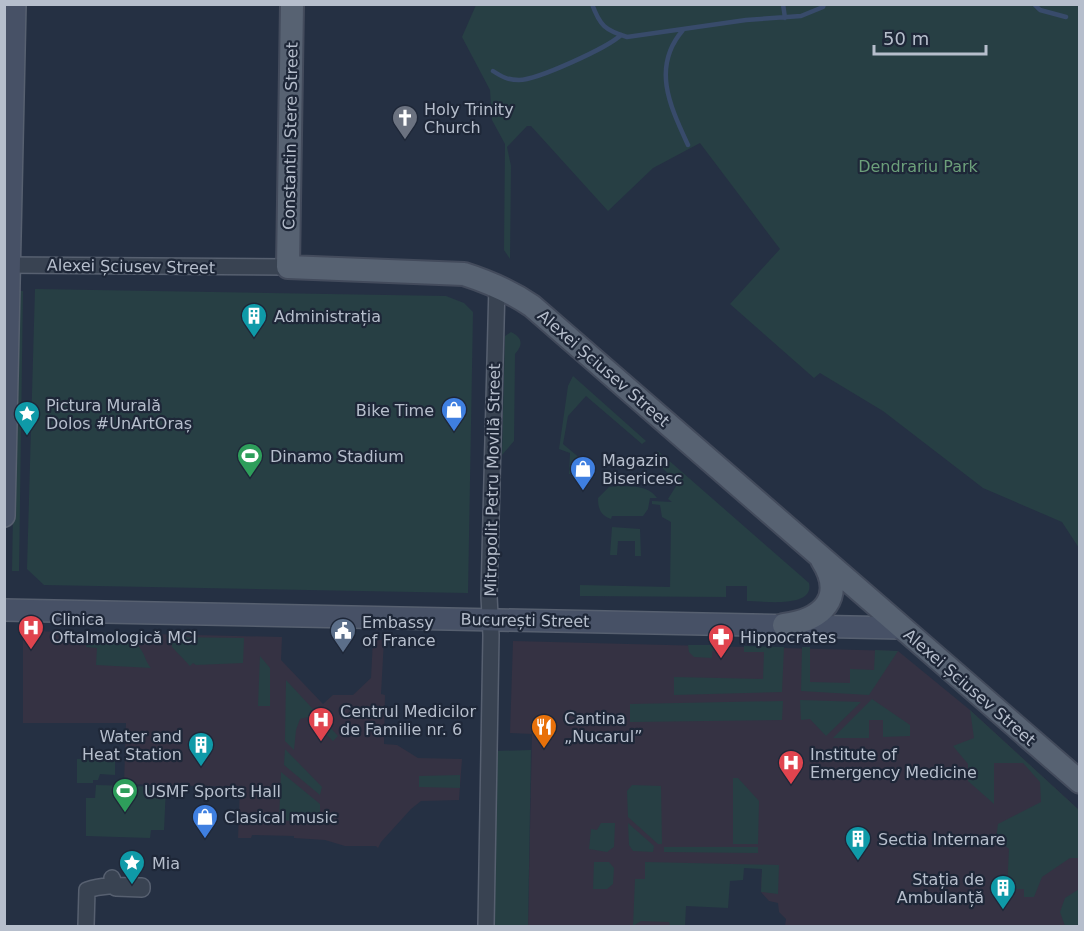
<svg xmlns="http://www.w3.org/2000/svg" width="1084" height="931" viewBox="0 0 1084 931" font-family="'DejaVu Sans',sans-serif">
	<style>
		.medical { fill: #353243 }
		.green { fill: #273f44 }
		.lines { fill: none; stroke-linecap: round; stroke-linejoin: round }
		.stream { stroke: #384b6b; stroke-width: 4.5 }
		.minor-casing { stroke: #576070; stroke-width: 18 }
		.secondary-casing { stroke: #576070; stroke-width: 24 }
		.primary-casing { stroke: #434b5c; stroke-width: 26 }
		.minor { stroke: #394352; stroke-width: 15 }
		.secondary { stroke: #475166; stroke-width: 21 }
		.primary { stroke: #576272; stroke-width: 22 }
		.labels { text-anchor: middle; stroke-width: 4.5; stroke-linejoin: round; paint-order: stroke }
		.poi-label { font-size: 16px; fill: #b6becc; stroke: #1e2738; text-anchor: start }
		.street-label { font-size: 16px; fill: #b6becc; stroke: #1e2738 }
		.park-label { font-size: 16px; fill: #6c9f7a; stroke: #1e2738 }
	</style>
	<rect width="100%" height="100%" fill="#253043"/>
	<path class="medical" d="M29,631L282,637L281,660L323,704L333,695H353L371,678L373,639L384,640L381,694L385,695L384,744L397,745L418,758L462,759L459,800L421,801L411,809L381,842L378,848L376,846H345L325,840L294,838V836L252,835L251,838H238L240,787L124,784L126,723H23V635Z
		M513,641L898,651L970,710L1079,810V926H785L786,919L779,912L778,903L769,901L761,892L762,868L679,867L675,926H528L532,734L510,733Z"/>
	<path class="green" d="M476,5H1079V548L1062,522L983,488L883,411L820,373L814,378L730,304L780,249L700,143L653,168L608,211L531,126H527L507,147L511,166L510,259L504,250L505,144L492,120L490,90L462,37Z
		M35,289L446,296L464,303L473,312L468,593L44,585L27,569Z
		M17,291H23L19,571H12Z
		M511,332C523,338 523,345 515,354L514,441L502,455L505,336Z
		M573,376L646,441L642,444L586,396L568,416L563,444L582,460L580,475L569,474L570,453L559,449L568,386Z
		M658,451L809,583C815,609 762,601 747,601V586H726V597L580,596V585L670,587L671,522L662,517L660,505L652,504V501L672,502L668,499L678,483L654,460V455Z
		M619,486C633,487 648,485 657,498H650L648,509L643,516H612L611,519C600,515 598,508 598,498L609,487Z
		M612,527L640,529L641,556H635V541H618L617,555H610Z
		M87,632L133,634C134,644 139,645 143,653C146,659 146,662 151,668L96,665L97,648L86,647Z
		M172,637L244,638L243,663L196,665L193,663L190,666L172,647Z
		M688,645H728V651H712V658L694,657L689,652Z
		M744,646L784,647L782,692L674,695V677L763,679L764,652H744Z
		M802,647H810V682L850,683V669L874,670L875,650L898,651L869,695L801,691Z
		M260,656L270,668V706H258Z
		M286,680L338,736L333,741L308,717L300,719L296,730L294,750L285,741Z
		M872,699L910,725V736L883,737V720H869V738H833Z
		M800,700L861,702L826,736L810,719L801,720Z
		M783,701L782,720L630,722V704Z
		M970,710L1079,810V858H1070L1042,877L1034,897H1024V889H1007L1009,849L996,838L998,824L1041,802L1040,782L1023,763H994V804L968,781V764L953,746L974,738Z
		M285,749L322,787L320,795L284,765Z
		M531,750L528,926H490L495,751Z
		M77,759L115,760V775L100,774L98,780H93V783H77Z
		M281,772L320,804V823L279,820Z
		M460,775V788L419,787V776Z
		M733,778H738L759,801L758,844H733Z
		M96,785L166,787L164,830H151L150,838L86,836V798H95Z
		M632,785L661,786L662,844H658L628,817L627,791Z
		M601,823H615L614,847L607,852L589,849L591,829L597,830Z
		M628,823L654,846L653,852L633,851L629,845Z
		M664,847H758V853L664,852Z
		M594,862H609L614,868L613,884L607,889H593Z
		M645,862L779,865L778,894L761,892L762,869L744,868L743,880L730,881L728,908L686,906L685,926H670L669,922L641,921L633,926L635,879H645Z
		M1079,889V926H1065L1060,912L1065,898Z"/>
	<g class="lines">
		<path class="stream" d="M592,4C600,26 605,30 627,37L746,20L801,16L823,7L824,4
			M783,4L785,18
			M1034,4L1040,10L1066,17
			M683,30C651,67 670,106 688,145
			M493,71C502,77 508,80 519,80C537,80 607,48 621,35"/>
		<defs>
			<path id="minor" d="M4,265L288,267
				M86,926L87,890C105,884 123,886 142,886V889L116,888L112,878
				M486,926L491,635L489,596L497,285"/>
			<path id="secondary" d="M4,516L15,4
				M4,610L901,628"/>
			<path id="primary" d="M292,4L288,267L464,274C489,282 510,291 532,306L1080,782
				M784,625C822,620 846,598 822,560"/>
		</defs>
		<use href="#minor" class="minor-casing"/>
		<use href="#secondary" class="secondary-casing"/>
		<use href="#primary" class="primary-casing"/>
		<use href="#minor" class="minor"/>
		<use href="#secondary" class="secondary"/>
		<use href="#primary" class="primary"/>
	</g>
	<defs>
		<symbol id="church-pin" viewBox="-11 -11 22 30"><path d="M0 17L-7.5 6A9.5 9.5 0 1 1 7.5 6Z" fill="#6b7280" stroke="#1e2738"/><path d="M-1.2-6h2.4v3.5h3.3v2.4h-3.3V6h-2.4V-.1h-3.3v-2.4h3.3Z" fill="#fff"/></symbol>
		<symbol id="building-pin" viewBox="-11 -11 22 30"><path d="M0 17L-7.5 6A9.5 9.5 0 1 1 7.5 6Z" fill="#0f9aa8" stroke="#1e2738"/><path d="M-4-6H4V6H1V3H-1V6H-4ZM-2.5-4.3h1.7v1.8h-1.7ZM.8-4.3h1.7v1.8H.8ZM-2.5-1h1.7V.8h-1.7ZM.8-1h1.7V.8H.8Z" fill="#fff"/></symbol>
		<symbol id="shop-pin" viewBox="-11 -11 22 30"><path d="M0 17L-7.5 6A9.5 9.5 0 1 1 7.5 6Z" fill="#3f7fe0" stroke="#1e2738"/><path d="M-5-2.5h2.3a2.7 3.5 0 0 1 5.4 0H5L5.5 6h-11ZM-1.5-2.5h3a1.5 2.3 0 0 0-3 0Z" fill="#fff"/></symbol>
		<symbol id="sight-pin" viewBox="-11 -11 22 30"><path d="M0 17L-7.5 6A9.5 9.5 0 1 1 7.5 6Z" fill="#0f9aa8" stroke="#1e2738"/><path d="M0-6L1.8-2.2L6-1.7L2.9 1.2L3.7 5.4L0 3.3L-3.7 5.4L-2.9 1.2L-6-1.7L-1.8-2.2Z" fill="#fff"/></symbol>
		<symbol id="stadium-pin" viewBox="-11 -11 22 30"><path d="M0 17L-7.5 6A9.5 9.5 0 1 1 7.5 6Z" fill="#2e9e5b" stroke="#1e2738"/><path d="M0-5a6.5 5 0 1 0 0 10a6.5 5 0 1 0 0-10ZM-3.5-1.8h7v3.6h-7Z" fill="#fff"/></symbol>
		<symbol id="hospital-pin" viewBox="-11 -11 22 30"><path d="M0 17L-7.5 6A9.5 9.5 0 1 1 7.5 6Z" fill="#e0444e" stroke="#1e2738"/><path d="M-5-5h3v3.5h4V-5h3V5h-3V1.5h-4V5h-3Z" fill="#fff"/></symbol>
		<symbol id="civic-pin" viewBox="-11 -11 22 30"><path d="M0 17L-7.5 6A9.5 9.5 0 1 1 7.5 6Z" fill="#5c6f8a" stroke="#1e2738"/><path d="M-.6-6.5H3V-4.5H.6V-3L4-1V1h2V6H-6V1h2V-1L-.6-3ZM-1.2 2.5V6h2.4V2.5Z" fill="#fff"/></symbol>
		<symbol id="pharmacy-pin" viewBox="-11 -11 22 30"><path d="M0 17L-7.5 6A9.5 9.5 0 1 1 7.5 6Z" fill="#e0444e" stroke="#1e2738"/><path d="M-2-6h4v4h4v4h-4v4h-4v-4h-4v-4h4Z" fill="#fff"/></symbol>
		<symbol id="restaurant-pin" viewBox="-11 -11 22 30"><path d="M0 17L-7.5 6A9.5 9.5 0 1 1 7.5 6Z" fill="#e8710a" stroke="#1e2738"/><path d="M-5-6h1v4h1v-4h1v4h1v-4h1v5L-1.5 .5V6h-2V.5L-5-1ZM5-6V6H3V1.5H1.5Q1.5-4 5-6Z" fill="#fff"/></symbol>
	</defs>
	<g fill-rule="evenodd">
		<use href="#church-pin" x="390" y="103" width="30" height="40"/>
		<use href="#building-pin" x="239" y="301" width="30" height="40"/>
		<use href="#shop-pin" x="439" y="395" width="30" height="40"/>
		<use href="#sight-pin" x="12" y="399" width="30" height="40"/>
		<use href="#stadium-pin" x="235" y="441" width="30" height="40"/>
		<use href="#shop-pin" x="568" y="454" width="30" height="40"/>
		<use href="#hospital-pin" x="16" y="613" width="30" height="40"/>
		<use href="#civic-pin" x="328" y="616" width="30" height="40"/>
		<use href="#pharmacy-pin" x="706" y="622" width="30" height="40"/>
		<use href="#hospital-pin" x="306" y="705" width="30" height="40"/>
		<use href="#restaurant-pin" x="529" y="712" width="30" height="40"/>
		<use href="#building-pin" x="186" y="730" width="30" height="40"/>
		<use href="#hospital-pin" x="776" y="748" width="30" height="40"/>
		<use href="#stadium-pin" x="110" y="776" width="30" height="40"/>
		<use href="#shop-pin" x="190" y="802" width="30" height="40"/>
		<use href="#building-pin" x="843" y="824" width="30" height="40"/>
		<use href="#sight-pin" x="117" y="848" width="30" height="40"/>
		<use href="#building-pin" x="988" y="873" width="30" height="40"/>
	</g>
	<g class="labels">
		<g class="poi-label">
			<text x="424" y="115">Holy Trinity<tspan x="424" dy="18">Church</tspan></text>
			<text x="274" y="322">Administrația</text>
			<text x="46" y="411">Pictura Murală<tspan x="46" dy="18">Dolos #UnArtOraș</tspan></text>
			<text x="434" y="416" text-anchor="end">Bike Time</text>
			<text x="270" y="462">Dinamo Stadium</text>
			<text x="602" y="466">Magazin<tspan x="602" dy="18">Bisericesc</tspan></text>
			<text x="51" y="625">Clinica<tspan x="51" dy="18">Oftalmologică MCI</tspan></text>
			<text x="362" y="628">Embassy<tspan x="362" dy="18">of France</tspan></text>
			<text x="740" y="643">Hippocrates</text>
			<text x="340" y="717">Centrul Medicilor<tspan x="340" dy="18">de Familie nr. 6</tspan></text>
			<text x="564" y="724">Cantina<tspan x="564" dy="18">„Nucarul”</tspan></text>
			<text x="182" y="742" text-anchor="end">Water and<tspan x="182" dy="18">Heat Station</tspan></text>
			<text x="810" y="760">Institute of<tspan x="810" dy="18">Emergency Medicine</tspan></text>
			<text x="144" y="797">USMF Sports Hall</text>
			<text x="224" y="823">Clasical music</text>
			<text x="878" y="845">Sectia Internare</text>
			<text x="152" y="869">Mia</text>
			<text x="984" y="885" text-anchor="end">Stația de<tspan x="984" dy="18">Ambulanță</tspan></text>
		</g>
		<g class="street-label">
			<text transform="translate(290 136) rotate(-89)" y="6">Constantin Stere Street</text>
			<text transform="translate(131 266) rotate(1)" y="6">Alexei Șciusev Street</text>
			<text transform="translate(604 368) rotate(41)" y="6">Alexei Șciusev Street</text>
			<text transform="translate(492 480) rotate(-89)" y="6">Mitropolit Petru Movilă Street</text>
			<text transform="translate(525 620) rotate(1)" y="6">București Street</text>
			<text transform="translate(970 687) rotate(41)" y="6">Alexei Șciusev Street</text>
		</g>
		<g class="park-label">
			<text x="918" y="172">Dendrariu Park</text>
		</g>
	</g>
	<rect width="1084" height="931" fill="none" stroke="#b6becc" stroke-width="12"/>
	<path d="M874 45v9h112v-9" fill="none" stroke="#b6becc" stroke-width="3"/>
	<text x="883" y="45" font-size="18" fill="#b6becc" stroke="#1e2738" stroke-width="4.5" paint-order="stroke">50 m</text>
</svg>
